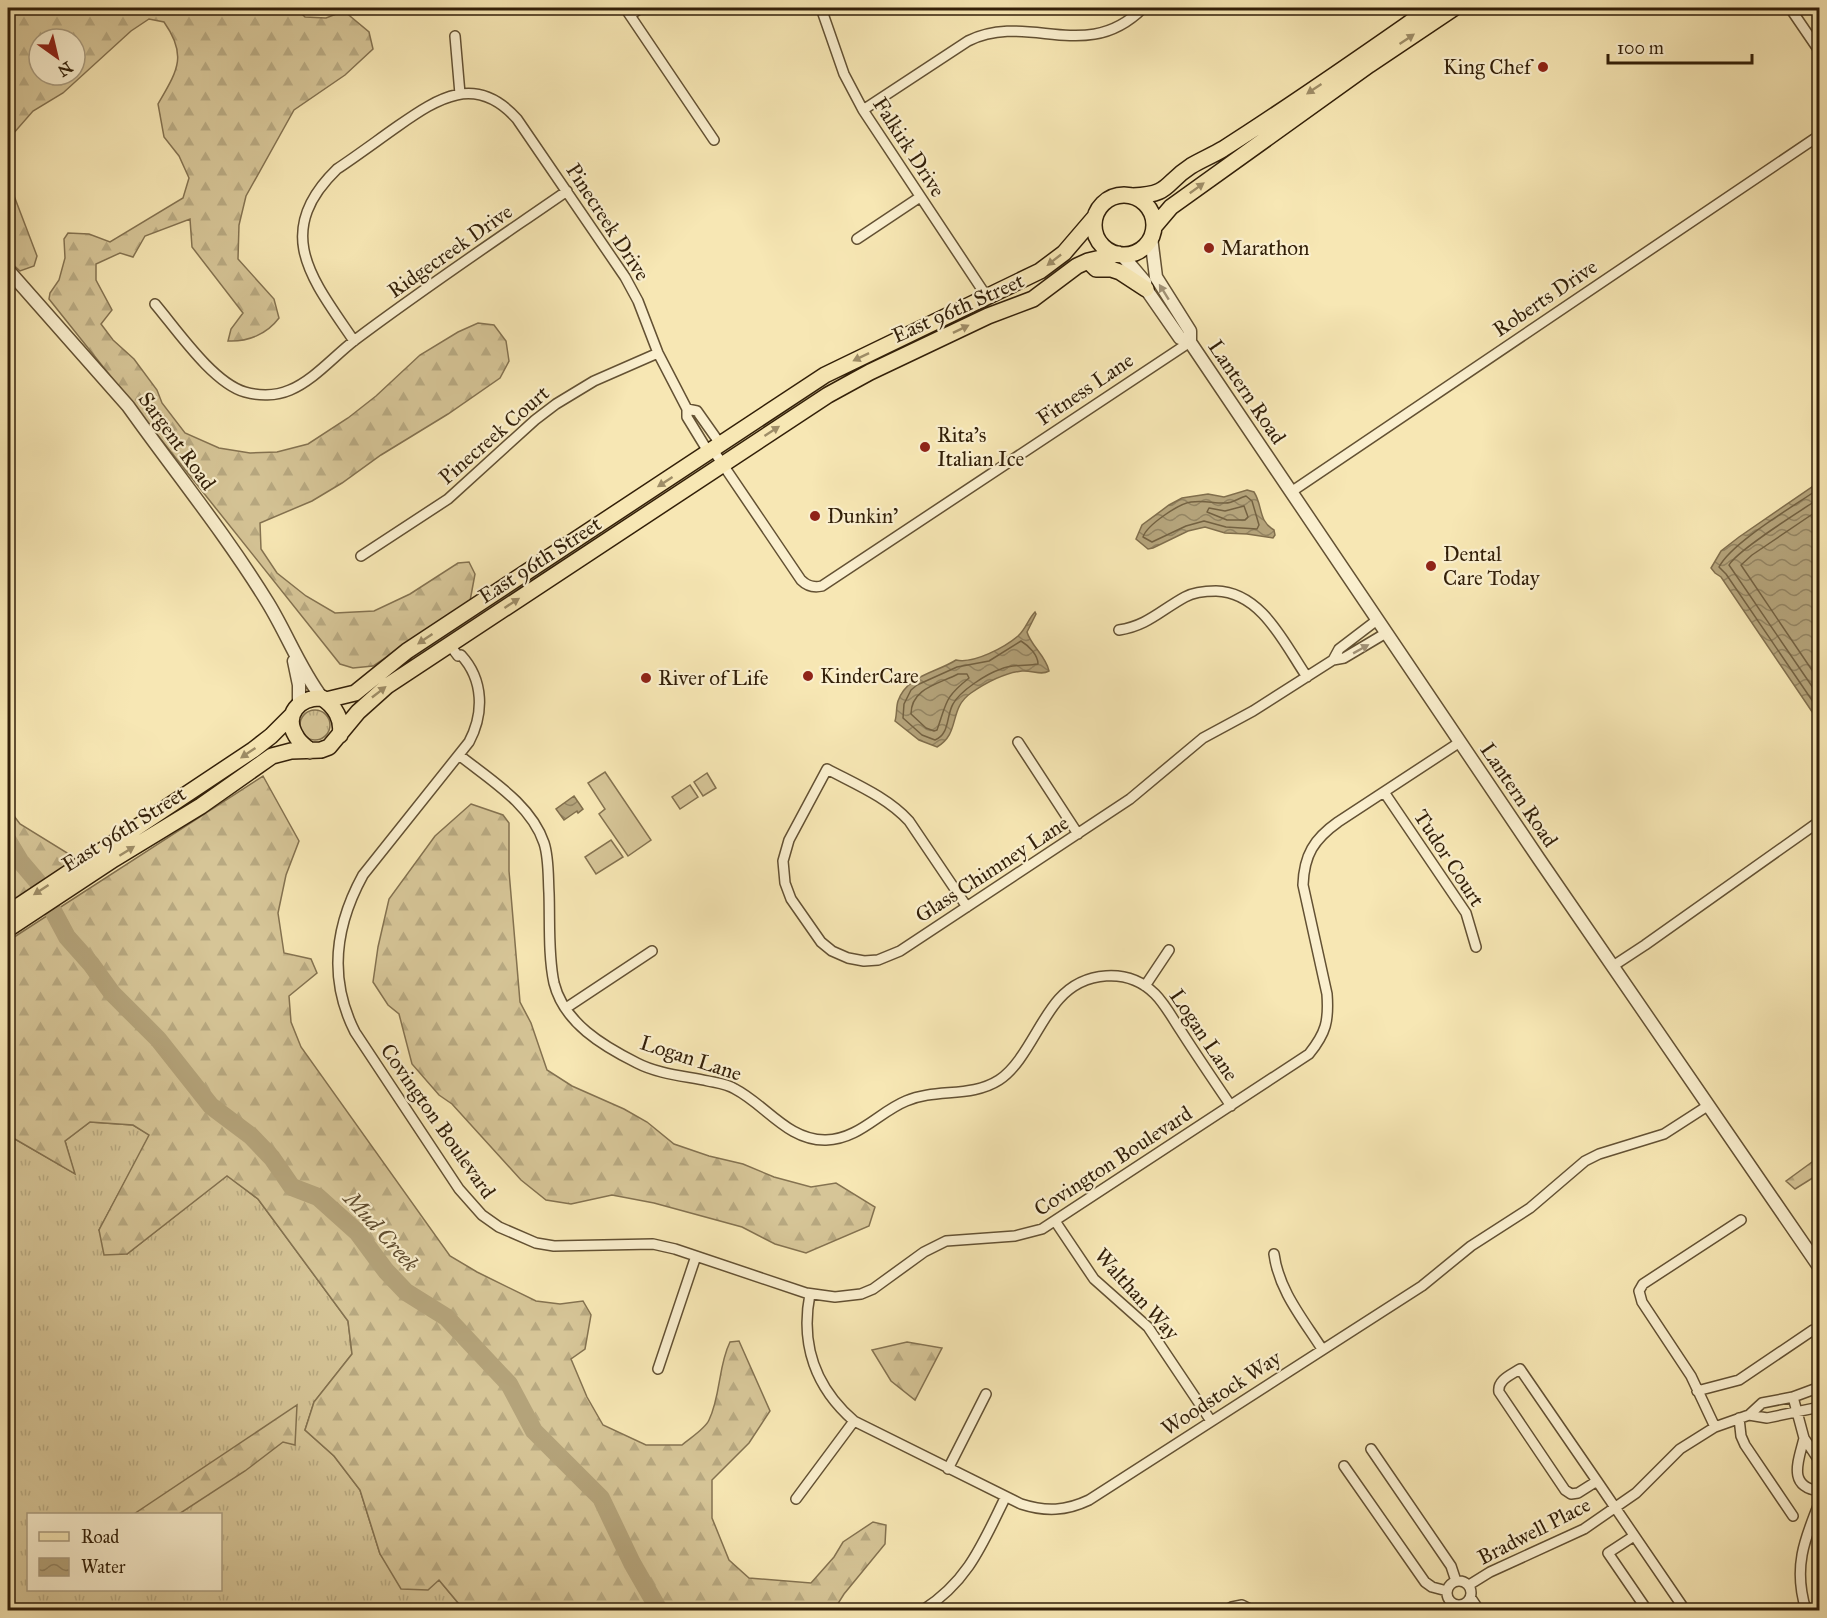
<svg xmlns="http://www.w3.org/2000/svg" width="1827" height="1618" viewBox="0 0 1827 1618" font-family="'IM FELL Great Primer',serif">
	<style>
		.grass { fill: url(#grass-tufts); stroke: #847250; stroke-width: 1.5; fill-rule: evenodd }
		.forest { fill: url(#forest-firs); stroke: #847250; stroke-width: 1.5; fill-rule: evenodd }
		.park { fill: #d6c597; stroke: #847250; stroke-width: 1.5 }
		.water { fill: url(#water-waves); stroke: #806e4c; stroke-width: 1.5 }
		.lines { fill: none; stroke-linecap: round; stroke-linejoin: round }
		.shore { stroke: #736141; stroke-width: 1.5 }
		.river { stroke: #b4a37a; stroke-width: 18 }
		.minor-casing { stroke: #635133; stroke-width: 12 }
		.tertiary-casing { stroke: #635133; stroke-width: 15 }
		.primary-casing { stroke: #321f08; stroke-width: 18 }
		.minor { stroke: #faefce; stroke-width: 9 }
		.tertiary { stroke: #faefce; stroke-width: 12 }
		.primary { stroke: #f7e7b4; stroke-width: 15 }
		.oneway { fill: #9e8d67 }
		.oneway2 { fill: #a09175 }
		.poi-dot { fill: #8f2418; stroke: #faefce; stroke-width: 2 }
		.labels { text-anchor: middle; stroke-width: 4.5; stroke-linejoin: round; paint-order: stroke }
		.poi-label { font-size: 21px; fill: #321f08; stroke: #faefce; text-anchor: start }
		.street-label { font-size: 21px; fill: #321f08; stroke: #faefce }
		.water-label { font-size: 22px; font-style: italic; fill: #604d30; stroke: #faefce }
	</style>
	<defs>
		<pattern id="grass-tufts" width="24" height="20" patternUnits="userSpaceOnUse" patternTransform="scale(1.5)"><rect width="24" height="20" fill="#d6c597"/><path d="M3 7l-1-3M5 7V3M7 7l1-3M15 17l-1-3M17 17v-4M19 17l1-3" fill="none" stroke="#b8a981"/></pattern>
		<pattern id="forest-firs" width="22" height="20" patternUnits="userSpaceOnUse" patternTransform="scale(1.5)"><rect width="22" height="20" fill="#d6c597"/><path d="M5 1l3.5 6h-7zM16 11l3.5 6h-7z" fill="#b8a981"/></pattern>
		<pattern id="water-waves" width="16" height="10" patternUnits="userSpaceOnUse" patternTransform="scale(1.5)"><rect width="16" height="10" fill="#b4a37a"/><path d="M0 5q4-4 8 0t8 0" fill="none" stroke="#938462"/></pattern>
	</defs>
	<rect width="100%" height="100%" fill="#f7e7b4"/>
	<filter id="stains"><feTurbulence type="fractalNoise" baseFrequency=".00333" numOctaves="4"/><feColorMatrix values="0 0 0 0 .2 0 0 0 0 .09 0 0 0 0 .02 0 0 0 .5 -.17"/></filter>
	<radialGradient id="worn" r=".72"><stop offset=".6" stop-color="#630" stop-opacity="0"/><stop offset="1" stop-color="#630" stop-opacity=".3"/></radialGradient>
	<path class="grass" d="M300 725a15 15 0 1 1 30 0a15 15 0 1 1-30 0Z
		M90,1122L133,1125L150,1135L99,1230L127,1254L227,1175L258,1199L348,1321L352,1354L314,1402L305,1430L334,1456L360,1490L380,1554L439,1580L464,1610H8V1135L74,1173L65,1141ZM28,1514H220V1590H28Z"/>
	<path class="forest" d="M8,8H296L305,17L326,18L344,11L369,32L373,49L345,75L294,110L246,196L239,225L238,259L274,299L279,318C267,334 248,342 228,341L231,329L243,313L192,247L190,219L145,236L133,257L120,253L96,264V280L112,310L101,324L113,340L134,359L157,390L162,403L185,433L219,448L250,453L277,452L308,444L348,418L376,396L420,355L458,332L478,323L494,325L506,341L509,361L500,378L448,414L381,455L342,483L312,501L260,523L261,549L277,573L306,596L335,613L374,611L410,594L458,563L469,562L475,574L470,601L373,666L353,668L340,664L49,299L50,293L59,280L65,258L64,239L68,233L89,234L110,242L183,198L189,178L179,156L164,137L158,104C177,71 188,56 164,22L149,19L131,31L63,93L33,111L12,135L8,149ZM39,39H75V75H39Z
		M8,180L37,256L34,266L20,271L8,260Z
		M263,776L299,841L286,875L278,913L284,953L311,959L317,973L289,996L291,1022L301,1047L450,1256L477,1272L536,1301L560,1304L583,1301L591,1315L585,1349L571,1359L587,1397L603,1425L646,1445H682C690,1438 705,1429 709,1420C721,1395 718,1366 730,1342L739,1341L770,1411L749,1443L712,1480V1518L729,1560L749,1578L811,1583L834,1557L843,1542L873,1522L886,1525L885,1544L844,1594L834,1610H464L439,1580L428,1590L401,1589L380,1554L360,1490L334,1456L305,1430L314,1402L352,1354L348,1321L258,1199L227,1176L127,1254L104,1255L99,1230L149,1135L133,1125L90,1122L65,1141L75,1174L8,1135V941Z
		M471,804L503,815L509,823V871L520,1002L531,1023L547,1070L572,1086L624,1109L647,1122L674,1144L709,1156L743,1164L774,1177L811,1187L836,1183L875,1207L869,1226L806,1253L775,1244L742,1227L654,1203L612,1195L571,1204L546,1200L521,1180L452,1104L439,1095L412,1064L399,1014L388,1005L373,982L378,947L389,899L435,836Z
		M8,808L20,824L77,859L8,904Z
		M1819,1157V1174L1795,1189L1786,1181Z
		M907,1342L942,1348L915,1400L891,1381L872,1350Z
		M297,1405L295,1445L283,1442L245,1471L179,1514H134Z"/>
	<path class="park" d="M605,772L651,840L628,856L599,814L605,809L588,783Z
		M707,773L716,788L703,796L694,782Z
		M690,785L698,797L680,809L672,797Z
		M611,840L623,857L596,874L585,857Z"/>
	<path class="water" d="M1819,482V481V722L1721,577L1715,573L1711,568L1721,551L1739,537Z
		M1247,490L1254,492C1263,506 1258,521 1274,530L1275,535L1273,538L1247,534L1225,533L1205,527L1188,531L1153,548L1148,549L1136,539L1142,525L1169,505L1182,498L1208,494L1224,497Z
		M1035,612L1036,614L1027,632C1031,646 1046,656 1049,671C1041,676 1032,670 1022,671C1003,673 987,682 971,693C948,709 961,733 937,747L919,740L895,721C897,715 896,707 898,701C907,675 936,673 956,660C974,664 1005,647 1018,636C1026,629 1028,619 1035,612Z
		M574,796L583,809L578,813L577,811L564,820L556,809Z"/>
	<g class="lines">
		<path class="shore" d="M1820,488C1794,506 1732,542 1719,567L1726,574L1820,712
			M1246,496L1252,501L1259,525L1257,529L1226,527L1204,521L1186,526L1152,542L1143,537C1147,525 1178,504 1191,502C1204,500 1212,503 1224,503C1232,504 1238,498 1246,496Z
			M1820,498C1802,510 1737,550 1729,565L1820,698
			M1244,506L1248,517L1245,520H1227L1207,512L1209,508L1225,511Z
			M1820,509L1752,555L1741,565L1820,682
			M1021,641C1029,646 1038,655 1038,664C1026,666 1013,664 1001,669C986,674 960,691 953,704C946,716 950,734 935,740L922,735L903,718L904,704L911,690L917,685L957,667L989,661Z
			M958,674H967L969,678C944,698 947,702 937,730L934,731L926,728L911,714C911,688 939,684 958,674Z"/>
		<path class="river" d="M8,841L20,861L37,881L67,937L91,964L112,993L158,1039L211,1106L251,1136L272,1158L292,1187L318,1197L357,1232L386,1271L406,1292L446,1317L509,1384L534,1431L601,1498L632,1563L659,1610"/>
		<defs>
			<path id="minor" d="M625,8L714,140
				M821,8L844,74L863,110L987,297
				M1790,8L1820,52
				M630,15L641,8
				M455,36L460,94
				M863,110L968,41C1029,11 1086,65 1143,8
				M857,239L920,197
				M155,304C177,330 213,383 245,392C259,396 276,396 290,390C314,380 334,356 355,340C424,288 496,240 567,191
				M354,341C313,280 271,233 337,169C358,155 378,140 398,126C438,98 476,73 517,119L625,277L638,301L658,353L687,409V417L709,453
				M687,409L697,411L721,445
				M713,450L801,580C807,586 813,588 822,586L1190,342
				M1291,492L1820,135
				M361,556L448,499L535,420L556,404L594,381L658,353
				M1119,630C1147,626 1161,610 1185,597C1194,592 1206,591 1216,591C1262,592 1285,645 1307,677
				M449,644L458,656L461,655C484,680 484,714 469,742L363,875C335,926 328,979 355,1032L459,1189L482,1215L499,1227L536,1243L554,1246L653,1244L675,1249L806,1293L835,1297L861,1294L873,1289L924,1252L946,1241L1015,1236L1042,1229L1309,1054C1326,1033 1329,1021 1327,994L1303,885C1304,855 1314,839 1338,822L1460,742
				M1333,660L1339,649L1377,620
				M1018,742L1078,834
				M459,755C489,779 531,804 544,843C549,858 548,877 549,893C550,922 548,955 554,983C564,1023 603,1046 637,1063C658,1074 685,1076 708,1081C717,1083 727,1084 735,1089C766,1105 788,1141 826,1140C859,1139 879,1112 906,1101C936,1088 971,1098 999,1080C1024,1064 1039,1021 1059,999C1084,971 1128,967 1155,994C1165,1004 1173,1019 1181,1031C1197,1056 1214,1081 1231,1106
				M1384,792L1466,913L1476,947
				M967,907L909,821C887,797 855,784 827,769L789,840L783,861L785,883L791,899L821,942L832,951L848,958L864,961L878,960L900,951L1130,799L1203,738L1253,711L1333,660L1344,658L1386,633
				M1613,966L1645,945L1820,821
				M1145,986L1169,950
				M566,1008L652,951
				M1055,1221L1094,1279L1148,1327L1211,1421
				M1274,1254C1279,1291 1303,1319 1322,1349
				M810,1294C800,1345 816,1388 854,1421L1021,1504C1046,1512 1066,1511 1089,1500L1422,1286L1471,1246L1530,1208L1585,1161L1599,1154L1664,1134L1709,1105
				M658,1369L696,1256
				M1520,1369L1597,1481L1578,1493L1571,1494L1565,1490L1499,1392C1497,1380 1511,1375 1520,1369Z
				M1697,1391L1739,1380L1813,1330
				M1793,1397L1804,1438L1820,1462
				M1749,1415L1767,1418L1820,1407
				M1739,1418L1741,1436L1745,1445L1793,1516
				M1715,1427L1691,1376L1642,1302L1639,1291L1643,1284L1741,1220
				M1804,1438C1799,1460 1786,1487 1820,1491
				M1371,1449L1451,1566L1456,1581
				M1344,1466L1425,1582L1432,1587L1447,1591
				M948,1469L986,1394
				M1597,1481L1685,1610
				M796,1499L854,1421
				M1634,1536L1608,1553L1647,1610
				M1447 1593a12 12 0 1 1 24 0a12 12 0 1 1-24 0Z
				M1469,1585L1490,1572L1584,1529L1636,1493L1680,1449L1715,1427L1749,1415L1762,1403L1793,1397L1820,1387
				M1471,1598L1479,1610
				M923,1610C968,1581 982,1545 1005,1498
				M1227,1610L1232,1607L1242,1605L1252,1610
				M1806,1610C1793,1568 1804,1540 1820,1501"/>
			<path id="tertiary" d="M1151,237L1156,277L1190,331V342
				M1122,255L1145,282L1146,289L1180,338L1190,342L1539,859L1820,1268
				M8,270L128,406L141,424C184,483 230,541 268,603C287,634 300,669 322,698
				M294,661L299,685V704"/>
			<path id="primary" d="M1094 225a30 30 0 1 1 60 0a30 30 0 1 1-60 0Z
				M1133,196C1172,194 1163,184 1191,166C1201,160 1213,155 1223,149C1294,104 1362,56 1431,8
				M1154,227L1171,207L1369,65L1454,8
				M1088,261L1096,269H1111L1120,272L1146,289
				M326,700L355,693L407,651L825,375L1040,271L1064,253L1094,218
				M310,751C305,746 299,742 296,736C283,715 299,697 322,698C335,706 343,720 340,735
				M8,913L253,750L271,736L292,715
				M8,929L114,859L201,806L272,756L291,751L321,750L329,747L358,712L387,686L828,395L870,372L988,316L1033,299L1077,266L1088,261L1118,254"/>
		</defs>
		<use href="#minor" class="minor-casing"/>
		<use href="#tertiary" class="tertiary-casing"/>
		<use href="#primary" class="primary-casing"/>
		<use href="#minor" class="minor"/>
		<use href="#tertiary" class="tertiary"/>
		<use href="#primary" class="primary"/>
	</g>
	<defs><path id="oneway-solid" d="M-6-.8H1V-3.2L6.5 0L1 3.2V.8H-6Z" transform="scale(1.5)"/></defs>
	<g class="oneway">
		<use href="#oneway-solid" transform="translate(1407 39) rotate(-34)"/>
		<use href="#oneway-solid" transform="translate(1314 89) rotate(146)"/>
		<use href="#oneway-solid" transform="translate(1197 188) rotate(-36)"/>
		<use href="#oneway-solid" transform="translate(1054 260) rotate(142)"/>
		<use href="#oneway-solid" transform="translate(961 329) rotate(-26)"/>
		<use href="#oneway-solid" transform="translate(861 357) rotate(154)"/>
		<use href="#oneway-solid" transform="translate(772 431) rotate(-33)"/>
		<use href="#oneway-solid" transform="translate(665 482) rotate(147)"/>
		<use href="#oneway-solid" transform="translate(512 603) rotate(-33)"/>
		<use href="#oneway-solid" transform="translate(425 639) rotate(146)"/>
		<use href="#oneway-solid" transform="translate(379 692) rotate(-38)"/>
		<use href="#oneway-solid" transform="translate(248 753) rotate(146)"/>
		<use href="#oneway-solid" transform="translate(127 851) rotate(-32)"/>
		<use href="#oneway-solid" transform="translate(41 890) rotate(147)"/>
	</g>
	<g class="oneway2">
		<use href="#oneway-solid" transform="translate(1164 292) rotate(-122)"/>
		<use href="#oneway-solid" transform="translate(1361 649) rotate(-29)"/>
	</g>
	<g class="poi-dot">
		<circle cx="1543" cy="67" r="6"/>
		<circle cx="1209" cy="248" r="6"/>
		<circle cx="925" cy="447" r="6"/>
		<circle cx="815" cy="516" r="6"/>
		<circle cx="1431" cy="566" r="6"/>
		<circle cx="808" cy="676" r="6"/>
		<circle cx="646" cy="678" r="6"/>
	</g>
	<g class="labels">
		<g class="poi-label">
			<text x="1531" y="74" text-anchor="end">King Chef</text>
			<text x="1221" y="255">Marathon</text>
			<text x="937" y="442">Rita's<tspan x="937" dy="24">Italian Ice</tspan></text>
			<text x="827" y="523">Dunkin'</text>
			<text x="1443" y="561">Dental<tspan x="1443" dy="24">Care Today</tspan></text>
			<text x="820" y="683">KinderCare</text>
			<text x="658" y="685">River of Life</text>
		</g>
		<g class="street-label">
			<text transform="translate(909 147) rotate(57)" y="7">Falkirk Drive</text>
			<text transform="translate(608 222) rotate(57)" y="7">Pinecreek Drive</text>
			<text transform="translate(450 251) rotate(-35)" y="7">Ridgecreek Drive</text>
			<text transform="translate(1545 298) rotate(-34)" y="7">Roberts Drive</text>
			<text transform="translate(958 308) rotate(-24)" y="7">East 96th Street</text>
			<text transform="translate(1085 389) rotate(-34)" y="7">Fitness Lane</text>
			<text transform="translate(1247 392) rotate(56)" y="7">Lantern Road</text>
			<text transform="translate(494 435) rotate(-41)" y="7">Pinecreek Court</text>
			<text transform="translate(177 441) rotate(54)" y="7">Sargent Road</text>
			<text transform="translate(540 560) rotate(-33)" y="7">East 96th Street</text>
			<text transform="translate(1519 795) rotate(56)" y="7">Lantern Road</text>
			<text transform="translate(124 829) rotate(-32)" y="7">East 96th Street</text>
			<text transform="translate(1449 858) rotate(57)" y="7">Tudor Court</text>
			<text transform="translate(992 869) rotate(-33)" y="7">Glass Chimney Lane</text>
			<text transform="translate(1204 1035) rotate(56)" y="7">Logan Lane</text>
			<text transform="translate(691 1058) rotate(18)" y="7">Logan Lane</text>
			<text transform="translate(438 1121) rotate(55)" y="7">Covington Boulevard</text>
			<text transform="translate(1113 1161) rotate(-33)" y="7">Covington Boulevard</text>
			<text transform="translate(1137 1294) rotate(48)" y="7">Walthan Way</text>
			<text transform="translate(1221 1393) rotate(-33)" y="7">Woodstock Way</text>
			<text transform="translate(1534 1531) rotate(-27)" y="7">Bradwell Place</text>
		</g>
		<g class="water-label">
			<text transform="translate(382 1231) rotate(48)" y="8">Mud Creek</text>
		</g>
	</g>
	<rect width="1827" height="1618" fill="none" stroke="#f7e7b4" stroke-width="30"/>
	<rect x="9" y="9" width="1809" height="1600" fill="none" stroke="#321f08" stroke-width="3"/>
	<rect x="15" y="15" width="1797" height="1588" fill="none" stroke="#321f08" stroke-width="1.5"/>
	<rect x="27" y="1513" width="195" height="78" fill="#faefce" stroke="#aa9c7f" stroke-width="1.5"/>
	<rect x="39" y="1532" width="30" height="9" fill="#f7e7b4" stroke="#aa9c7f" stroke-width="1.5"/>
	<text x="81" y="1543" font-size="18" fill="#321f08">Road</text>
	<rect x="39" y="1558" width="30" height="18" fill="url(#water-waves)" stroke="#aa9c7f" stroke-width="1.5"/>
	<text x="81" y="1573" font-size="18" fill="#321f08">Water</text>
	<g transform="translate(57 57) rotate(146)"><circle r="28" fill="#faefce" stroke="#aa9c7f" stroke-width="1.5"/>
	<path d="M0-4.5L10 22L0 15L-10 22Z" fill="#8f2418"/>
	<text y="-9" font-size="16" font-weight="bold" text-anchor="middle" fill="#321f08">N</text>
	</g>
	<path d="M1608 54v9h144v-9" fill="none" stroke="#321f08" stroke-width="3"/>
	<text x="1617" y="54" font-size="18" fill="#321f08" stroke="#faefce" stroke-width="4.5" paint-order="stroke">100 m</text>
	<rect width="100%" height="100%" filter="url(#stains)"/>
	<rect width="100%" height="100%" fill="url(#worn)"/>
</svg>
